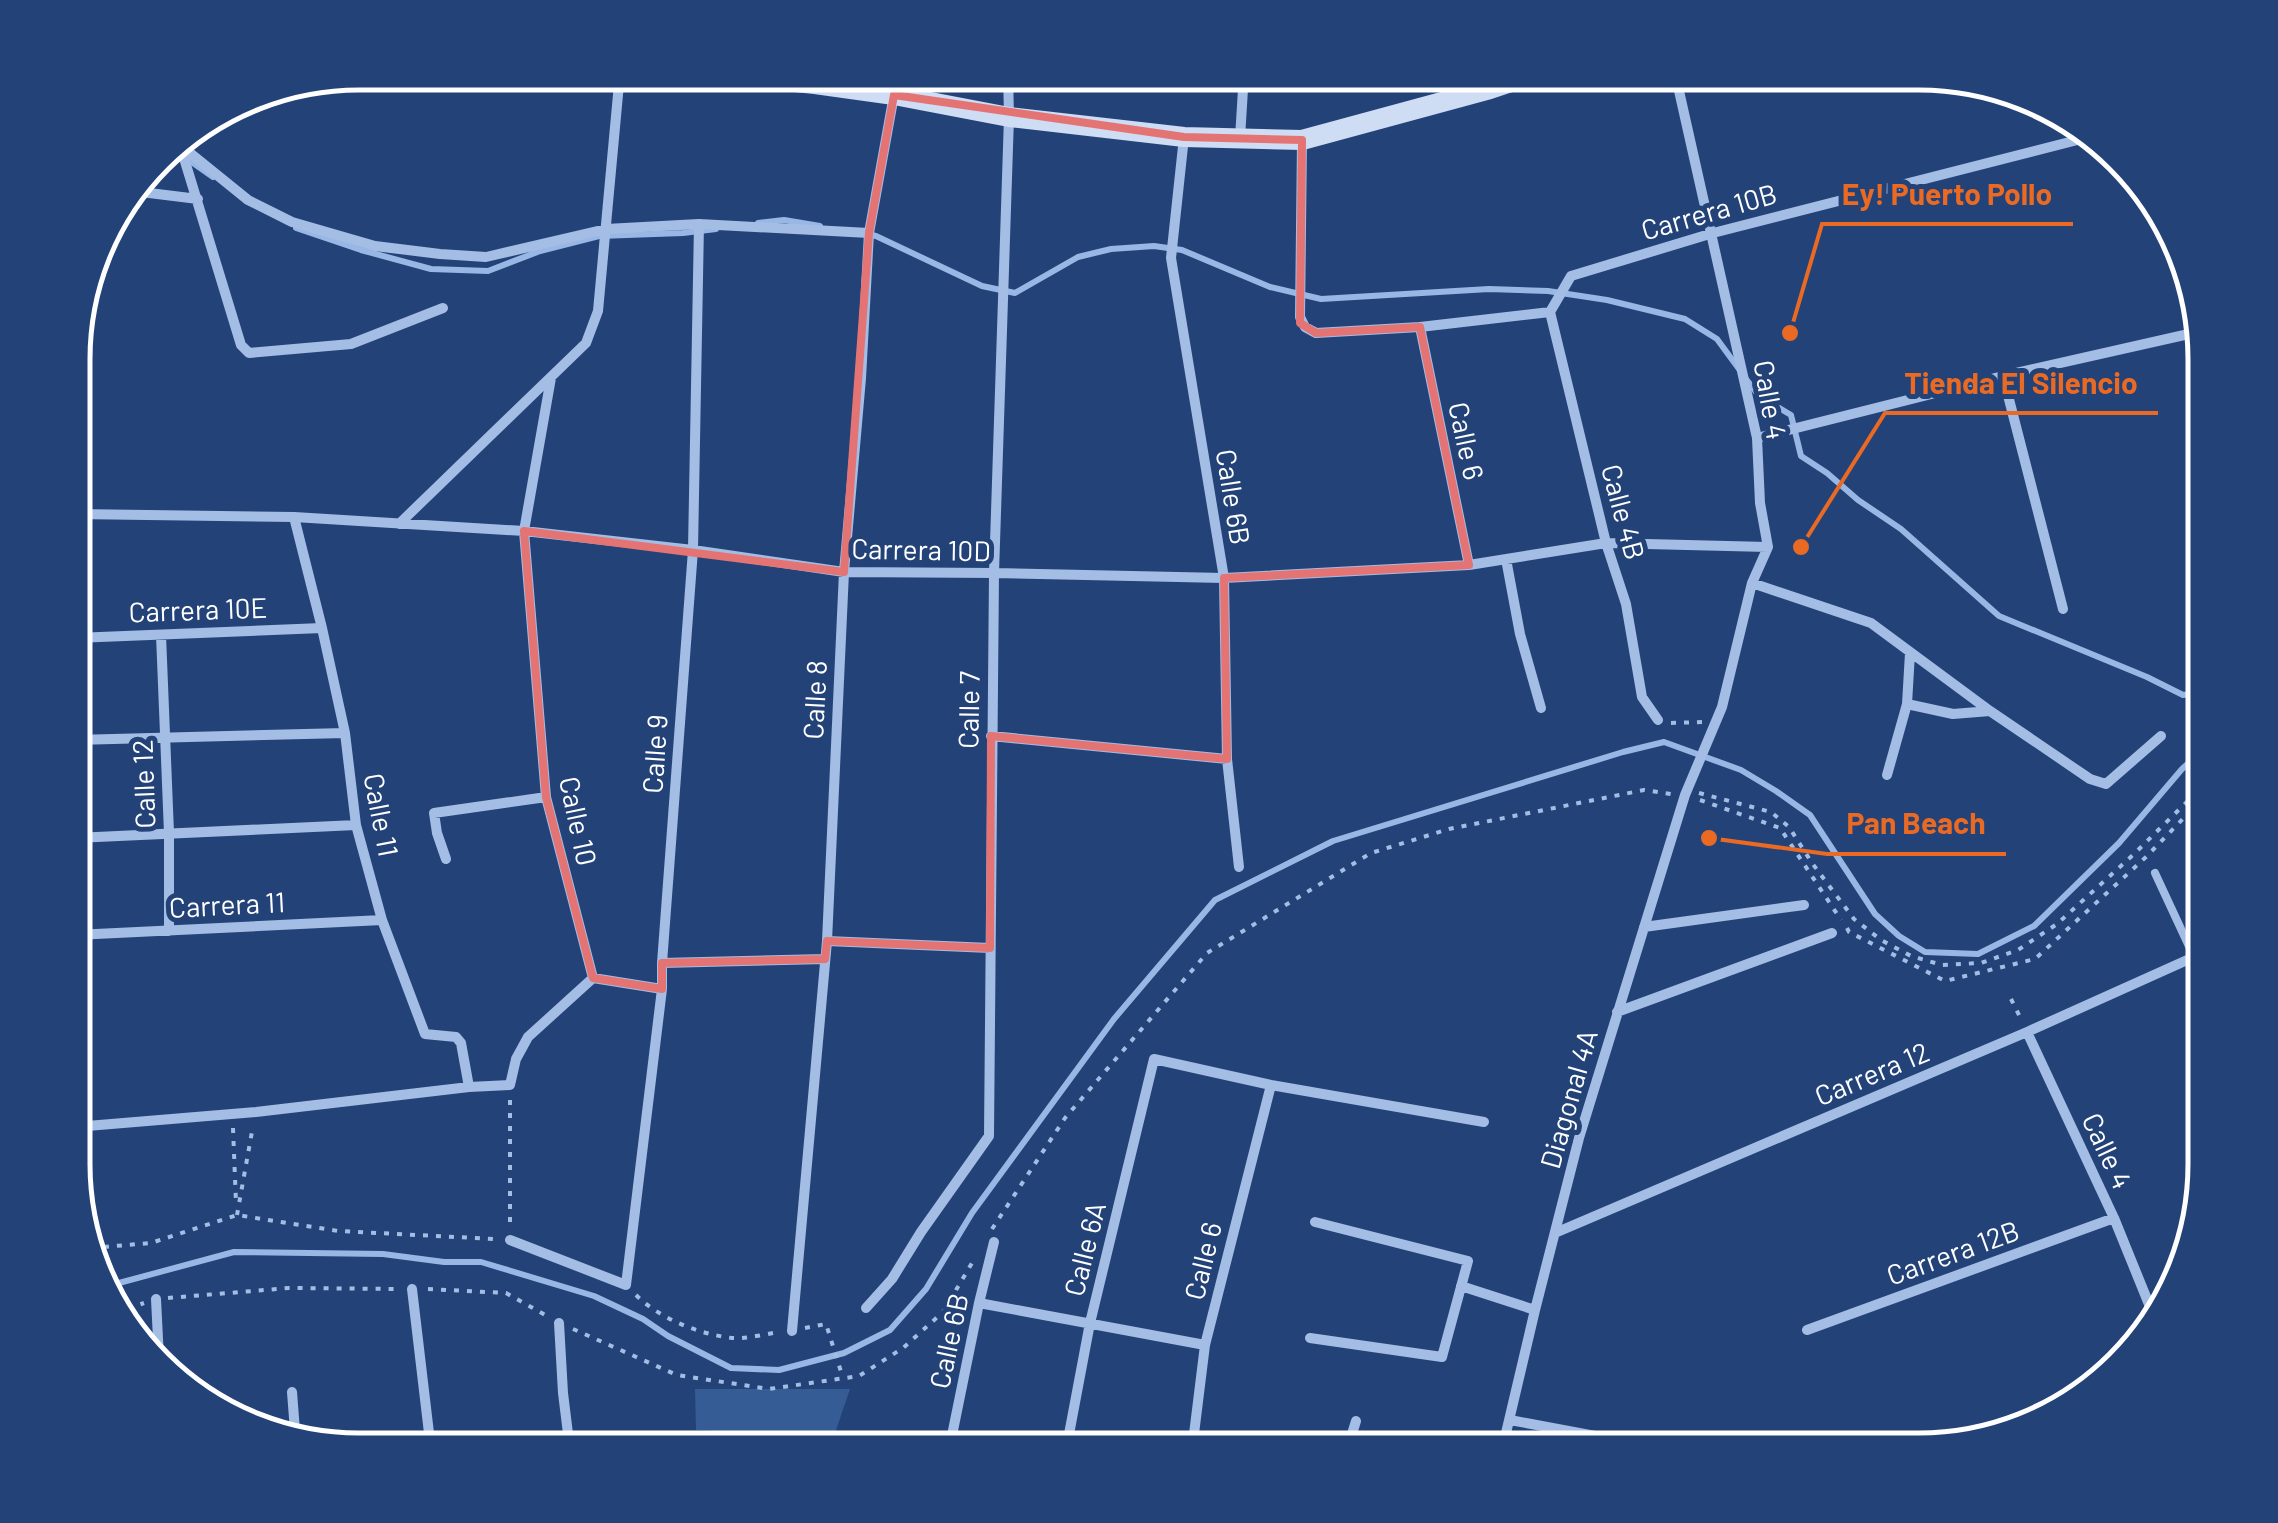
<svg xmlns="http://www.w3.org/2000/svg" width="2278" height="1523" viewBox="0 0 2278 1523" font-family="Barlow,sans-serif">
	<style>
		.green { fill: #365c96 }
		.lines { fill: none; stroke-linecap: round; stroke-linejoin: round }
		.stream { stroke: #99b7e5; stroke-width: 6 }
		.path { stroke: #a4bde4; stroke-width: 4; stroke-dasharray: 5 8; stroke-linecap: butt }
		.lane { stroke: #a4bde4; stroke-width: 8 }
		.street { stroke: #a4bde4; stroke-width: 10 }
		.secondary { stroke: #cedcf4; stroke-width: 20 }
		.marked { fill: none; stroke: #e47373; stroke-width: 8; stroke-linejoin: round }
		.labels { text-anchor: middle; stroke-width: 10; stroke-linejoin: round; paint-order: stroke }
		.street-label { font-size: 28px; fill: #fff; stroke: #234378 }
		.rim { fill: none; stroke: #fff; stroke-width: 5 }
		.leader { fill: none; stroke: #ea6a24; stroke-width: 4 }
		.callout-dot { fill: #ea6a24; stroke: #234378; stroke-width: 4 }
		.callout-label { font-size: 30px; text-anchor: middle; font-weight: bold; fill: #ea6a24; stroke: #234378; stroke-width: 10; stroke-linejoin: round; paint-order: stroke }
	</style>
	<rect width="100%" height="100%" fill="#234378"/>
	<path class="green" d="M695,1389H850L834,1436L696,1430Z"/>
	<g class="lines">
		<path class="stream" d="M186,158L213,177
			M758,223L784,220L820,226
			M296,228L361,250L431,269L488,271L540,251L599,236L683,233L716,229
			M867,234L876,236L982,286L1015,293L1078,257L1111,249L1154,246L1182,250L1270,287L1321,299L1489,289L1548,291L1607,300L1685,319L1717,339L1739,369
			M1746,379L1759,396L1791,415L1801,456L1827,473L1858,500L1901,529L1999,616L2147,677L2183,695L2205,692
			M104,1287L234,1252L383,1254L444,1262H481L594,1296L643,1319L668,1336L731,1368L779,1370L844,1353L890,1330L926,1289L972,1213L1114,1019L1215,900L1333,841L1623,752L1664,742L1741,770L1776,791L1810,815L1875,914L1899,936L1925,952L1978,954L2034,926L2119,843L2182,769L2205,748"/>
		<path class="path" d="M1671,723L1702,722
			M1699,793L1771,812L1789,827L1812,863L1854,919L1881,940L1911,956L1942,965L1981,963L2018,950L2057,924L2134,854L2205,784
			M1700,800L1780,828L1841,920
			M1847,928L1849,932L1945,981L2035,959L2146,857L2205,796
			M2011,999L2020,1017
			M510,1100V1226
			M233,1128L236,1203
			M237,1215L253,1126
			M992,1229L1065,1118L1207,953L1371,853L1449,829L1644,790L1671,794
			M91,1248L151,1243L237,1215L338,1231L495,1239
			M428,1289L506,1293L547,1316
			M636,1295C660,1319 699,1334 732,1338C747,1339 765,1334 780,1332
			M168,1298L289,1288L398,1289
			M116,1313L144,1303
			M805,1328L826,1324L843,1378
			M573,1329L677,1375L769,1389L859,1376L903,1348L943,1312L972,1263"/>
		<path class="lane" d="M2155,873L2194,957"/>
		<path class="street" d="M1184,137L1171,258L1224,578L1227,759L1239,867
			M1240,138L1244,73
			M1302,140L1300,317L1305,327L1316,333L1420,327L1550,312
			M170,144L180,145L241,345L249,353L351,344L443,308
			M180,145L248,200L292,222L375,246L440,254L486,257L606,229L699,224L869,233
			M133,191L198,199
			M1550,312L1571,276L1713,233L2093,136
			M1550,312L1606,543L1626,604L1642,697L1658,720
			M1420,327L1469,565
			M2003,376L2063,609
			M1757,438L2003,376L2202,331
			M75,514L294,517L524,531L693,550L844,572L994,573L1224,578L1469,565L1606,543L1768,547
			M294,517L322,628L345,733L356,825L382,920L425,1034L456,1037L461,1043L469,1087
			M399,524L586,343L598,311L620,73
			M1506,559L1520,634L1541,708
			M1752,583L1871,623L1990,711L2090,779L2106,784L2161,736
			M161,635L169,833V931
			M75,638L322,628
			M1907,704L1953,714L1990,711
			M991,736L1227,759
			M75,740L345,733
			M1887,775L1907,704L1910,653
			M75,838L356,825
			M446,859L437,833L434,813L546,797
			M1644,927L1804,905
			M75,935L382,920
			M827,941L990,948
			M2194,957L2205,985
			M662,963L825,959
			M593,978L662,989
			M1617,1012L1832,933
			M2027,1032L2114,1218L2157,1324
			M75,1127L256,1112L469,1087L510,1085L516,1059L528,1037L593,978L546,797L524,531L551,378
			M1555,1233L2027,1032L2205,952
			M510,1240L626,1285L662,989V963L693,550L699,224
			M1461,1286L1535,1310
			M412,1289L431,1450
			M156,1299L159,1359
			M979,1303L1205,1345
			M866,1308L892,1279L921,1232L989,1136L994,573L1009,117L1008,73
			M559,1323L563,1393L570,1450
			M1807,1330L2114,1218
			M792,1331L827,941L844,572L861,378L869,233L894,95L896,73
			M1310,1338L1442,1357L1468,1261L1315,1222
			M292,1392L295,1431
			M1510,1420L1670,1450
			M641,1450L669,1446L725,1450
			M949,1450L979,1303L994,1242
			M1066,1450L1090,1323L1154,1059L1271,1085L1484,1122
			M1192,1450L1205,1345L1271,1085
			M1347,1450L1356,1421
			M1502,1450L1535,1310L1579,1138L1685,795L1722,707L1752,583L1768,547L1760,503L1757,438L1675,73"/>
		<path class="secondary" d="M703,73L815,84L894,95L1009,117L1184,137L1302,140L1490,89L1538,73"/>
	</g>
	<path class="marked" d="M894,95L1184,137L1302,140L1300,323L1316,333L1420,327L1469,565L1224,578L1227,759L991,736L990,948L827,941L825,959L662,963V989L593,978L546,797L524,531L844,572L869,233Z"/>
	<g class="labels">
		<g class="street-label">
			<text transform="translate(1709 212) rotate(-16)" y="10">Carrera 10B</text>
			<text transform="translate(1770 400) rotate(80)" y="10">Calle 4</text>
			<text transform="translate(1466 441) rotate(78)" y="10">Calle 6</text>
			<text transform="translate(1233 497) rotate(81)" y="10">Calle 6B</text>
			<text transform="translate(1623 512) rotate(75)" y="10">Calle 4B</text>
			<text transform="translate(921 550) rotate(1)" y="10">Carrera 10D</text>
			<text transform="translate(198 610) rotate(-2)" y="10">Carrera 10E</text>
			<text transform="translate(815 700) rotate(-87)" y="10">Calle 8</text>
			<text transform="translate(969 710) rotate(-89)" y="10">Calle 7</text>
			<text transform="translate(655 754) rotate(-86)" y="10">Calle 9</text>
			<text transform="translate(144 784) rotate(-92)" y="10">Calle 12</text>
			<text transform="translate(381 815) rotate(79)" y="10">Calle 11</text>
			<text transform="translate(578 821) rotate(78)" y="10">Calle 10</text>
			<text transform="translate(227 905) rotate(-3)" y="10">Carrera 11</text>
			<text transform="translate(1872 1074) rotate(-23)" y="10">Carrera 12</text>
			<text transform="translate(1569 1099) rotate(-74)" y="10">Diagonal 4A</text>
			<text transform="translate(2107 1151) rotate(65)" y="10">Calle 4</text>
			<text transform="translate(1085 1249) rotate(-76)" y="10">Calle 6A</text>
			<text transform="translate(1953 1253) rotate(-20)" y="10">Carrera 12B</text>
			<text transform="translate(1203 1261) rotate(-76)" y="10">Calle 6</text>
			<text transform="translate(949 1341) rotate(-78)" y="10">Calle 6B</text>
		</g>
	</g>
	<path d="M0 0H2278V1523H0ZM359 90H1919A269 269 0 0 1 2188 359V1164A269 269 0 0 1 1919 1433H359A269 269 0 0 1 90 1164V359A269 269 0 0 1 359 90Z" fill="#234378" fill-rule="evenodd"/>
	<path class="rim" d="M359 90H1919A269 269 0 0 1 2188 359V1164A269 269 0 0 1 1919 1433H359A269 269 0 0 1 90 1164V359A269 269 0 0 1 359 90Z"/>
	<path class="leader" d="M1790 333L1822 224H2073M1801 547L1885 413H2158M1709 838L1827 854H2006"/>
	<g class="callout-dot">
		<circle cx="1790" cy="333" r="10"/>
		<circle cx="1801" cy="547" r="10"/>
		<circle cx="1709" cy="838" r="10"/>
	</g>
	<g class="callout-label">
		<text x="1947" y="205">Ey! Puerto Pollo</text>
		<text x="2021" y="394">Tienda El Silencio</text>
		<text x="1916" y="834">Pan Beach</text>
	</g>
</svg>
